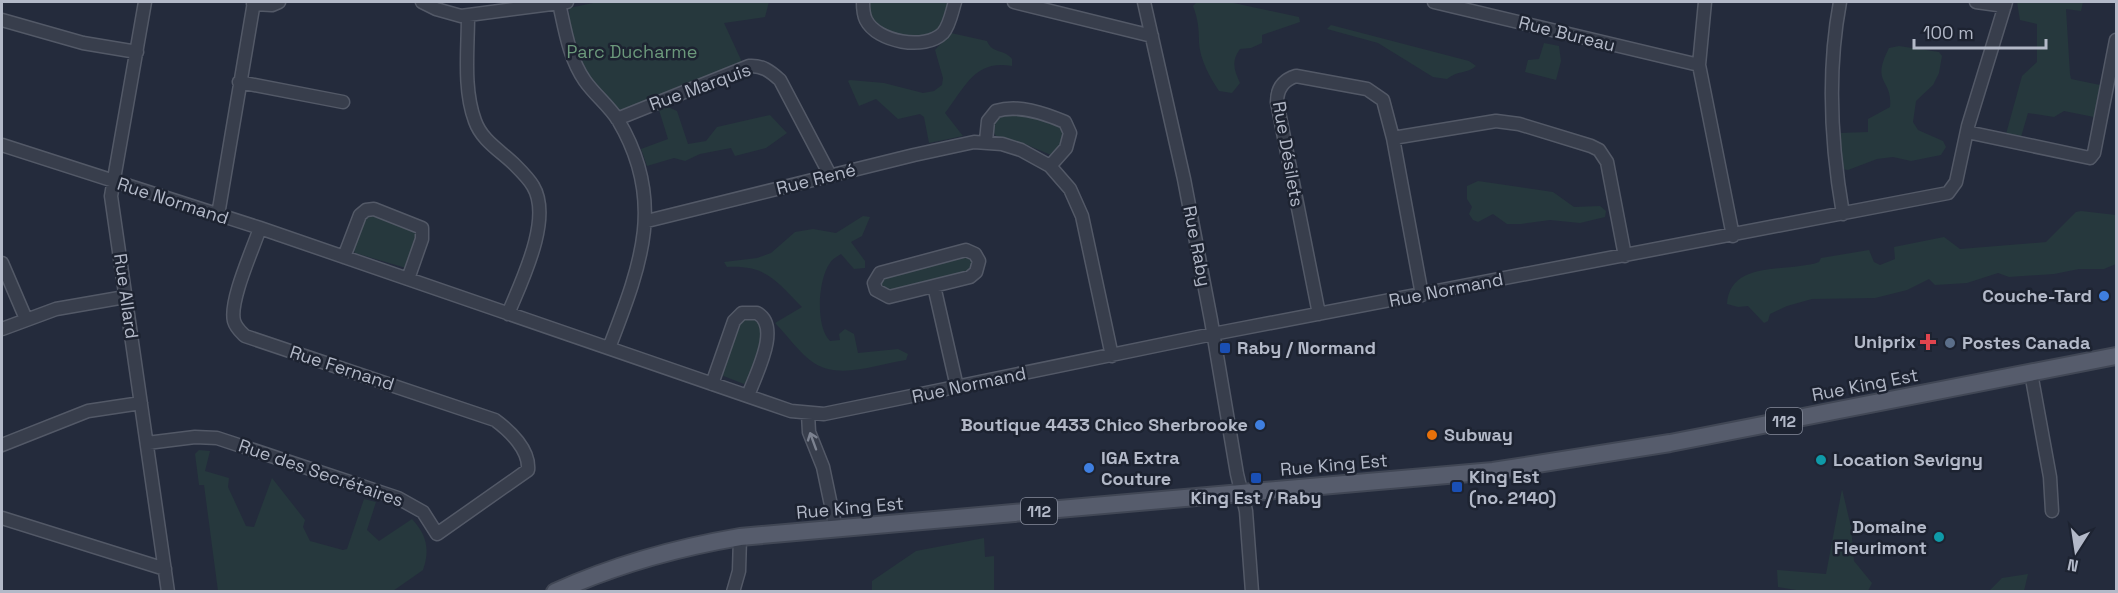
<svg xmlns="http://www.w3.org/2000/svg" width="2118" height="593" viewBox="0 0 2118 593" font-family="'Space Grotesk',sans-serif">
	<style>
		.green { fill: #26383d }
		.lines { fill: none; stroke-linecap: round; stroke-linejoin: round }
		.minor-casing { stroke: #535967; stroke-width: 15 }
		.major-casing { stroke: #414755; stroke-width: 20 }
		.minor { stroke: #383e4c; stroke-width: 12 }
		.major { stroke: #565c6c; stroke-width: 16 }
		.oneway { stroke: #7c8290 }
		.shop-dot { fill: #3f7fe0; stroke: #1d2331; stroke-width: 2 }
		.health-dot { fill: #e0444e; stroke: #1d2331; stroke-width: 2 }
		.service-dot { fill: #5c6f8a; stroke: #1d2331; stroke-width: 2 }
		.transit-dot { fill: #1a4fb4; stroke: #1d2331; stroke-width: 2 }
		.food-dot { fill: #e8710a; stroke: #1d2331; stroke-width: 2 }
		.culture-dot { fill: #0f9aa8; stroke: #1d2331; stroke-width: 2 }
		.labels { text-anchor: middle; stroke-width: 5; stroke-linejoin: round; paint-order: stroke }
		.shield { fill: #1d2331; stroke: #868c9b; stroke-width: 1.5 }
		.shield-label { font-size: 16px; font-weight: bold; fill: #b3b9c8 }
		.street-label { font-size: 18px; fill: #b3b9c8; stroke: #1d2331 }
		.park-label { font-size: 18px; fill: #6b987b; stroke: #1d2331 }
		.poi-label { font-size: 18px; font-weight: bold; fill: #b3b9c8; stroke: #1d2331; text-anchor: start }
	</style>
	<rect width="100%" height="100%" fill="#242b3c"/>
	<path class="green" d="M598,2H769L765,17L724,23L742,62L740,64L618,111L585,74L571,36L569,8Z
		M867,2H951L941,27L932,36L908,38L881,31L868,16Z
		M1197,2H1229L1299,17L1300,22L1262,35V43L1251,48L1240,49C1231,61 1234,70 1240,83L1232,93L1219,91C1210,78 1200,59 1199,43C1199,29 1198,19 1193,6Z
		M2017,2H2083L2081,11L2066,9L2070,74L2071,79L2100,85L2094,117L2064,111L2054,117L2028,113L2021,137L2006,134L2022,76L2037,62V24L2020,20Z
		M1331,25L1469,61L1476,66C1467,74 1458,70 1447,79L1433,77L1378,43L1327,29Z
		M951,33L987,41C992,54 1005,49 1012,59V66C975,59 965,87 945,113L963,136L929,143L924,117L920,114L898,119L876,99L859,106L848,81L850,80L884,83L923,93L934,91L942,85L943,78L935,50Z
		M1544,43L1559,46L1561,61L1556,80L1525,72L1528,60L1539,59Z
		M1899,46L1939,52L1942,56L1939,73L1933,85L1916,101L1913,122L1918,130L1943,141L1946,147L1941,155L1911,161L1893,157L1877,159L1848,170L1842,169L1839,133L1868,132V119L1890,107C1893,78 1870,85 1889,48Z
		M668,107L677,111L688,144L706,141L717,127L770,115L787,133L766,148L735,156L731,148L700,154L685,161L674,158L647,166L641,149L668,139L659,110Z
		M1007,114C1025,115 1053,117 1064,132L1063,143L1051,155L1025,144L996,136L992,130L995,119Z
		M1478,181L1553,192L1574,207L1600,206L1606,211L1605,217L1580,223L1550,220L1521,224H1507L1493,214L1478,222L1473,220L1469,214L1472,207L1467,199V186Z
		M2081,211L2116,215V264L2104,269H2079L2054,274L2009,277L1998,273L1967,283L1935,285L1929,279L1907,290L1875,298L1812,299L1787,306L1770,314L1768,321L1764,323L1748,306L1738,307L1727,304C1730,259 1789,273 1819,262L1821,258L1869,250L1874,262L1880,265L1895,259L1894,247L1944,237L1960,249L2046,242L2076,212Z
		M373,213L419,233L406,268L355,253L353,249L363,218Z
		M863,216L870,217L862,236L851,242L865,261V268L854,269L841,254C838,256 832,259 830,263C818,279 815,326 830,341L840,340L839,334L845,329L854,334L858,353L898,349L908,354L906,360C878,364 840,380 814,363C800,354 787,335 775,323L802,307C776,281 767,265 727,267L724,262L757,258L771,253L795,232L813,229L836,233Z
		M967,256L974,260L973,270L888,292L881,289L879,280L882,277Z
		M743,317L758,318L765,333L748,380L744,384L721,375L738,325Z
		M199,450L210,451L205,471L229,478L228,487L246,526L254,527L272,478L305,520L303,527L310,541L343,550L347,549L364,499L376,502L367,530L379,541L412,519C427,535 430,550 423,570L393,591H218L204,485H199L195,454Z
		M1842,489L1851,527L1854,561L1872,583L1868,591L1808,592L1778,587L1777,570L1826,574Z
		M984,538L985,557L994,556V591H872V581L916,551Z
		M2028,574L2024,591H1989L2002,578Z"/>
	<g class="lines">
		<defs>
			<path id="minor" d="M145,2L111,196L168,592
				M422,2L436,9L461,16L567,2
				M863,2C863,8 863,14 866,20C877,42 925,51 943,33C950,25 952,11 955,2
				M1014,2L1152,36
				M1144,2L1184,179L1211,320L1237,474L1246,511L1252,592
				M1434,2L1699,65
				M1705,2L1699,65L1733,236
				M1840,2C1827,71 1831,145 1843,214
				M1976,2L2005,6
				M559,3C565,30 569,58 585,81C595,95 609,106 618,120C667,202 640,267 609,348
				M253,4L272,5L279,2
				M468,16C468,50 463,89 475,121C482,141 501,151 515,165C521,171 529,179 533,186C553,219 521,282 508,314
				M2,20L83,43L137,52
				M239,82L343,102
				M617,119L749,66C762,65 770,71 780,80L830,175
				M1967,132L2090,158L2094,153L2116,40
				M1393,138L1496,121L1519,124L1591,146L1599,150L1607,162L1625,256
				M986,141L988,121L996,111C1018,104 1044,113 1065,122L1070,133L1066,148L1050,166
				M2,145L260,228L791,411L824,414L1213,334L1948,193L1956,182L1968,126L2006,2
				M218,215L254,2
				M647,221L914,155L974,142L1002,144L1021,150L1050,166L1070,189L1082,216L1112,356
				M966,250L975,254L979,261L976,272L970,277L889,297L876,290L874,283L880,273Z
				M344,257L360,215L366,210L374,209L422,228V239L408,279
				M2,263L26,319
				M934,286L957,387
				M1319,314L1277,102C1277,89 1283,80 1296,76L1367,89L1383,100L1393,138L1422,295
				M2,329L56,309L125,297
				M2031,373L2050,477L2052,511
				M712,384L734,321L742,313H757C782,327 755,375 748,396
				M808,414L809,432L823,467L836,529
				M147,443L195,437L217,438L398,498L423,512L437,534L528,470C530,450 510,431 495,420L245,336C240,331 236,328 234,321C229,301 253,249 260,228
				M2,445L88,411L141,403
				M2,518L165,569
				M733,592L739,571L740,537"/>
			<path id="major" d="M555,592C615,565 675,548 740,537L1493,471L1670,443L2116,356"/>
		</defs>
		<use href="#minor" class="minor-casing"/>
		<use href="#major" class="major-casing"/>
		<use href="#minor" class="minor"/>
		<use href="#major" class="major"/>
	</g>
	<defs><path id="oneway-shaft" d="M-6 0H5M1.5-3L5.5 0L1.5 3" fill="none" stroke-width="1.6" stroke-linecap="round" stroke-linejoin="round" transform="scale(1.5)"/></defs>
	<use class="oneway" href="#oneway-shaft" transform="translate(813 441) rotate(-110)"/>
	<g class="shop-dot">
		<circle cx="2104" cy="296" r="6"/>
		<circle cx="1260" cy="425" r="6"/>
		<circle cx="1089" cy="468" r="6"/>
	</g>
	<path class="health-dot" d="M1925 333h6v6h6v6h-6v6h-6v-6h-6v-6h6z"/>
	<circle class="service-dot" cx="1950" cy="343" r="6"/>
	<g class="transit-dot">
		<rect x="1219" y="342" width="12" height="12" rx="3"/>
		<rect x="1250" y="472" width="12" height="12" rx="3"/>
		<rect x="1451" y="481" width="12" height="12" rx="3"/>
	</g>
	<circle class="food-dot" cx="1432" cy="435" r="6"/>
	<g class="culture-dot">
		<circle cx="1821" cy="460" r="6"/>
		<circle cx="1939" cy="537" r="6"/>
	</g>
	<g class="labels">
		<g class="shield">
			<rect x="1766" y="408" width="36" height="26" rx="4.5"/>
			<rect x="1021" y="498" width="36" height="26" rx="4.5"/>
		</g>
		<g class="shield-label">
			<text x="1784" y="427">112</text>
			<text x="1039" y="517">112</text>
		</g>
		<g class="street-label">
			<text transform="translate(1567 34) rotate(14)" y="6">Rue Bureau</text>
			<text transform="translate(700 87) rotate(-20)" y="6">Rue Marquis</text>
			<text transform="translate(1288 154) rotate(80)" y="6">Rue Désilets</text>
			<text transform="translate(816 179) rotate(-14)" y="6">Rue René</text>
			<text transform="translate(173 201) rotate(18)" y="6">Rue Normand</text>
			<text transform="translate(1197 246) rotate(79)" y="6">Rue Raby</text>
			<text transform="translate(1446 290) rotate(-11)" y="6">Rue Normand</text>
			<text transform="translate(126 296) rotate(82)" y="6">Rue Allard</text>
			<text transform="translate(342 368) rotate(18)" y="6">Rue Fernand</text>
			<text transform="translate(969 385) rotate(-12)" y="6">Rue Normand</text>
			<text transform="translate(1865 385) rotate(-11)" y="6">Rue King Est</text>
			<text transform="translate(1334 465) rotate(-5)" y="6">Rue King Est</text>
			<text transform="translate(321 473) rotate(19)" y="6">Rue des Secrétaires</text>
			<text transform="translate(850 508) rotate(-5)" y="6">Rue King Est</text>
		</g>
		<g class="park-label">
			<text x="632" y="58">Parc Ducharme</text>
		</g>
		<g class="poi-label">
			<text x="2092" y="302" text-anchor="end">Couche-Tard</text>
			<text x="1916" y="348" text-anchor="end">Uniprix</text>
			<text x="1962" y="349">Postes Canada</text>
			<text x="1237" y="354">Raby / Normand</text>
			<text x="1248" y="431" text-anchor="end">Boutique 4433 Chico Sherbrooke</text>
			<text x="1444" y="441">Subway</text>
			<text x="1101" y="464">IGA Extra<tspan x="1101" dy="21">Couture</tspan></text>
			<text x="1833" y="466">Location Sevigny</text>
			<text x="1469" y="483">King Est<tspan x="1469" dy="21">(no. 2140)</tspan></text>
			<text x="1256" y="504" text-anchor="middle">King Est / Raby</text>
			<text x="1927" y="533" text-anchor="end">Domaine<tspan x="1927" dy="21">Fleurimont</tspan></text>
		</g>
	</g>
	<rect width="2118" height="593" fill="none" stroke="#b3b9c8" stroke-width="6"/>
	<g transform="translate(2076 551) rotate(192)" stroke="#1d2331" stroke-width="4.5" paint-order="stroke">
	<path d="M0-4.5L10 22L0 15L-10 22Z" fill="#b3b9c8"/>
	<text y="-9" font-size="16" font-weight="bold" text-anchor="middle" fill="#b3b9c8">N</text>
	</g>
	<path d="M1914 39v9h132v-9" fill="none" stroke="#b3b9c8" stroke-width="3"/>
	<text x="1923" y="39" font-size="18" fill="#b3b9c8" stroke="#1d2331" stroke-width="4.5" paint-order="stroke">100 m</text>
</svg>
